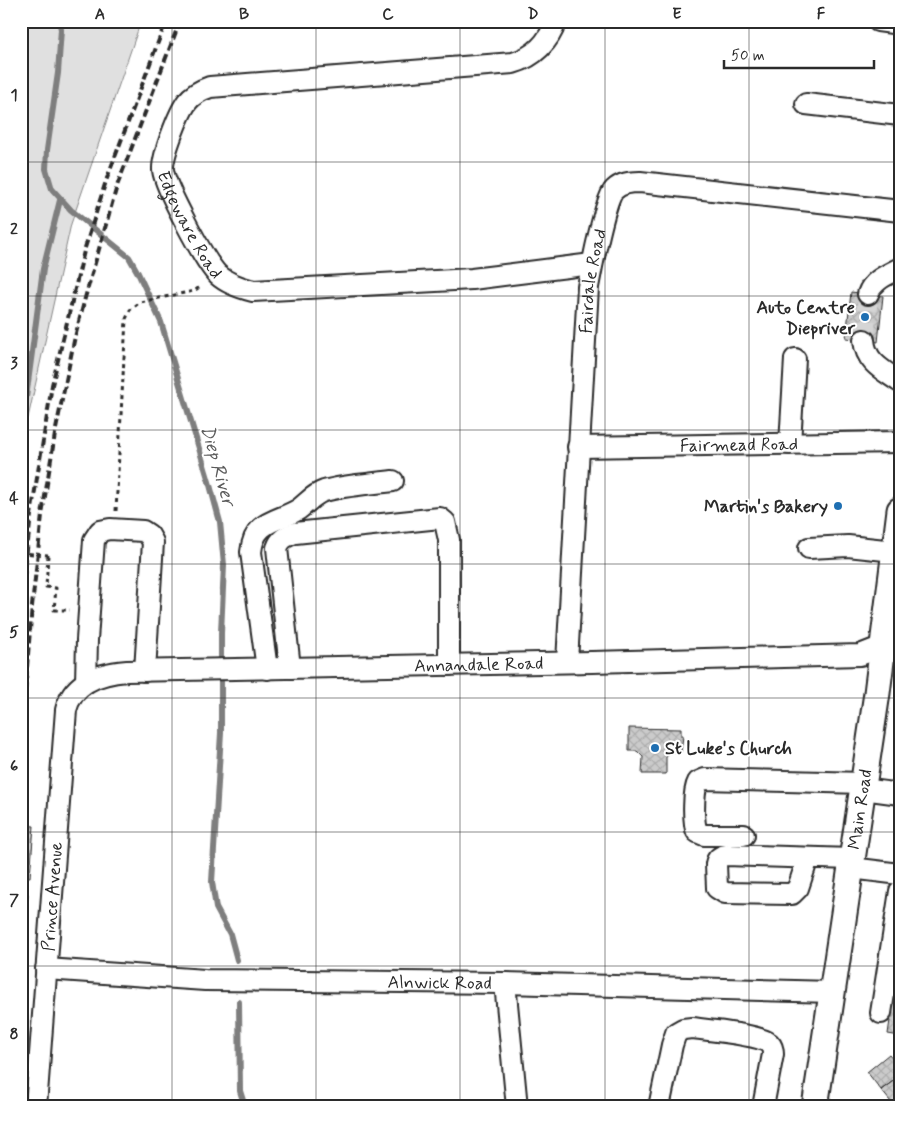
<svg xmlns="http://www.w3.org/2000/svg" width="921" height="1128" viewBox="0 0 921 1128" font-family="Mynerve,sans-serif">
	<style>
		.green { fill: #e0e0e0; stroke: #868686 }
		.lines { fill: none; stroke-linecap: round; stroke-linejoin: round }
		.stream { stroke: #7e7e7e; stroke-width: 6 }
		.building { fill: url(#building-cross-hatch); stroke: #2b2b2b }
		.minor-tunnel { stroke: #d5d5d5; stroke-width: 20; stroke-dasharray: 20 10; stroke-linecap: butt }
		.minor-casing { stroke: #2b2b2b; stroke-width: 24 }
		.major-casing { stroke: #2b2b2b; stroke-width: 29 }
		.path { stroke: #2b2b2b; stroke-width: 3; stroke-dasharray: 4 4; stroke-linecap: butt }
		.minor { stroke: #fff; stroke-width: 20 }
		.major { stroke: #fff; stroke-width: 25 }
		.rail { stroke: #2b2b2b; stroke-width: 4; stroke-dasharray: 8 4; stroke-linecap: butt }
		.path-bridge { stroke: #2b2b2b; stroke-width: 3; stroke-dasharray: 4 4; stroke-linecap: butt }
		.grid { fill: none; stroke: #2b2b2b; stroke-width: 1; stroke-opacity: 0.55 }
		.poi-dot { fill: #1f6fb2; stroke: #fff; stroke-width: 2 }
		.labels { text-anchor: middle; stroke-width: 4; stroke-linejoin: round; paint-order: stroke }
		.street-label { font-size: 18px; fill: #2b2b2b; stroke: #fff }
		.poi-label { font-size: 18px; font-weight: bold; fill: #2b2b2b; stroke: #fff; text-anchor: end }
		.water-label { font-size: 19px; font-style: italic; fill: #5c5c5c; stroke: #fff }
		.neatline { fill: none; stroke: #2b2b2b; stroke-width: 2 }
		.grid-label { font-size: 16px; text-anchor: middle; font-weight: bold; fill: #2b2b2b }
	</style>
	<defs>
		<pattern id="building-cross-hatch" width="8" height="8" patternUnits="userSpaceOnUse" patternTransform="scale(1.25)"><rect width="8" height="8" fill="#cbcbcb"/><path d="M0 0l8 8M0 8l8-8" fill="none" stroke="#aeaeae"/></pattern>
	</defs>
	<rect width="100%" height="100%" fill="#fff"/>
	<filter id="ink" filterUnits="userSpaceOnUse"><feTurbulence type="fractalNoise" baseFrequency=".02" numOctaves="2"/><feDisplacementMap in="SourceGraphic" scale="10" xChannelSelector="R" yChannelSelector="G"/><feConvolveMatrix kernelMatrix="1 2 1 2 8 2 1 2 1" color-interpolation-filters="sRGB"/></filter>
	<g filter="url(#ink)">
		<path class="green" d="M21,21H141L71,224L28,418L21,419Z"/>
		<g class="lines">
			<path class="stream" d="M59,21L61,29L58,73L47,150L46,169L52,189L71,210L129,257L138,273L161,322L210,485L220,522L224,565L221,633V733L212,882L216,908L230,934L237,960
				M21,435L43,269L60,200
				M239,1002L240,1091L245,1107"/>
		</g>
		<path class="building" d="M851,292L883,296L878,342L846,338Z
			M629,728L681,729V736H683L681,752H672L666,757V774H642L643,757L637,751H629Z
			M23,825L34,826L30,877L21,876Z
			M21,893L28,894L26,920H21Z
			M900,912V1036L888,1034L895,986Z
			M889,1054L900,1067V1076L881,1090L867,1072Z
			M900,1076V1107H895L881,1090Z"/>
		<g class="lines">
			<path class="minor-tunnel" d="M864,340L868,294"/>
			<defs>
				<g id="minor">
					<path id="s1" d="M556,21C549,42 534,57 513,63L210,87C201,90 193,94 187,102C179,113 162,156 163,170C165,187 205,262 218,275C228,284 241,288 253,291L472,279L592,264"/>
					<path d="M878,21L900,24"/>
					<path d="M806,104L900,115"/>
					<path d="M868,294C873,280 887,275 900,268"/>
					<path d="M864,340C866,363 883,370 900,382"/>
					<path d="M790,444L795,359"/>
					<path id="s2" d="M578,447L900,442"/>
					<path d="M809,548L848,546L894,551"/>
					<path id="s3" d="M567,662L588,287C591,271 605,198 614,190C621,183 630,182 640,182L900,211"/>
					<path d="M290,668L277,548C280,539 286,536 295,533L440,518L445,522L449,540V665"/>
					<path d="M267,669L251,552C254,519 279,522 299,509C307,503 314,494 324,491C346,485 370,484 393,481"/>
					<path d="M86,682L87,640L94,540L100,531L110,529L143,531L149,535L153,542L145,671"/>
					<path d="M863,789L900,794"/>
					<path d="M744,835H704L697,832C693,823 693,791 698,782L705,779L864,783"/>
					<path d="M808,858L798,888L792,894L725,893L717,888L716,864C717,858 720,856 726,855L852,859"/>
					<path d="M851,868L900,874"/>
					<path id="s4" d="M46,969L205,980L505,983L833,992"/>
					<path d="M505,983L517,1107"/>
					<path d="M881,1013L900,891"/>
					<path id="s5" d="M36,1107L66,710C73,681 101,673 127,671L592,662L860,655L883,646L900,644"/>
					<path d="M659,1107L672,1045L676,1033L683,1029L692,1028C708,1030 759,1035 769,1043C772,1046 773,1051 773,1054L763,1107"/>
				</g>
				<g id="major">
					<path id="s6" d="M815,1107L877,693L900,510"/>
				</g>
			</defs>
			<use href="#minor" class="minor-casing"/>
			<use href="#major" class="major-casing"/>
			<path class="path" d="M116,511L126,319L130,310L140,302L194,291L201,286
				M48,555L46,587L56,588L54,610H70"/>
			<use href="#minor" class="minor"/>
			<use href="#major" class="major"/>
			<path class="rail" d="M21,602L31,515L52,385L84,251L106,181L166,21
				M21,739L32,606L42,515L55,434L74,341L85,298L117,186L180,21"/>
			<path class="path-bridge" d="M21,553L48,555"/>
		</g>
	</g>
	<path class="grid" d="M172,21V1107M316,21V1107M460,21V1107M605,21V1107M749,21V1107M21,162H900M21,296H900M21,430H900M21,564H900M21,698H900M21,832H900M21,966H900"/>
	<g class="poi-dot">
		<circle cx="865" cy="317" r="5"/>
		<circle cx="838" cy="506" r="5"/>
		<circle cx="655" cy="748" r="5"/>
	</g>
	<g class="labels">
		<g class="street-label">
			<text dy="6" stroke="none"><textPath href="#s1" startOffset="528">Edgeware Road</textPath></text>
			<text dy="6" stroke="none"><textPath href="#s3" startOffset="382">Fairdale Road</textPath></text>
			<text dy="6" stroke="none"><textPath href="#s2" startOffset="161">Fairmead Road</textPath></text>
			<text dy="6" stroke="none"><textPath href="#s5" startOffset="828">Annandale Road</textPath></text>
			<text dy="6" stroke="none"><textPath href="#s6" startOffset="301">Main Road</textPath></text>
			<text dy="6" stroke="none"><textPath href="#s5" startOffset="211">Prince Avenue</textPath></text>
			<text dy="6" stroke="none"><textPath href="#s4" startOffset="394">Alnwick Road</textPath></text>
		</g>
		<g class="poi-label">
			<text x="855" y="313">Auto Centre<tspan x="855" dy="21">Diepriver</tspan></text>
			<text x="828" y="512">Martin's Bakery</text>
			<text x="665" y="754" text-anchor="start">St Luke's Church</text>
		</g>
		<g class="water-label">
			<text transform="translate(219 465) rotate(74)" y="7">Diep River</text>
		</g>
	</g>
	<rect width="921" height="1128" fill="none" stroke="#fff" stroke-width="55"/>
	<path d="M724 60v8h150v-8" fill="none" stroke="#2b2b2b" stroke-width="2.5"/>
	<text x="731" y="60" font-size="15" fill="#2b2b2b" stroke="#ffffff" stroke-width="4" paint-order="stroke">50 m</text>
	<rect x="28" y="28" width="866" height="1072" class="neatline"/>
	<g class="grid-label">
		<text x="100" y="19">A</text>
		<text x="244" y="19">B</text>
		<text x="388" y="19">C</text>
		<text x="533" y="19">D</text>
		<text x="677" y="19">E</text>
		<text x="821" y="19">F</text>
		<text x="14" y="100">1</text>
		<text x="14" y="234">2</text>
		<text x="14" y="368">3</text>
		<text x="14" y="503">4</text>
		<text x="14" y="637">5</text>
		<text x="14" y="771">6</text>
		<text x="14" y="905">7</text>
		<text x="14" y="1039">8</text>
	</g>
</svg>
